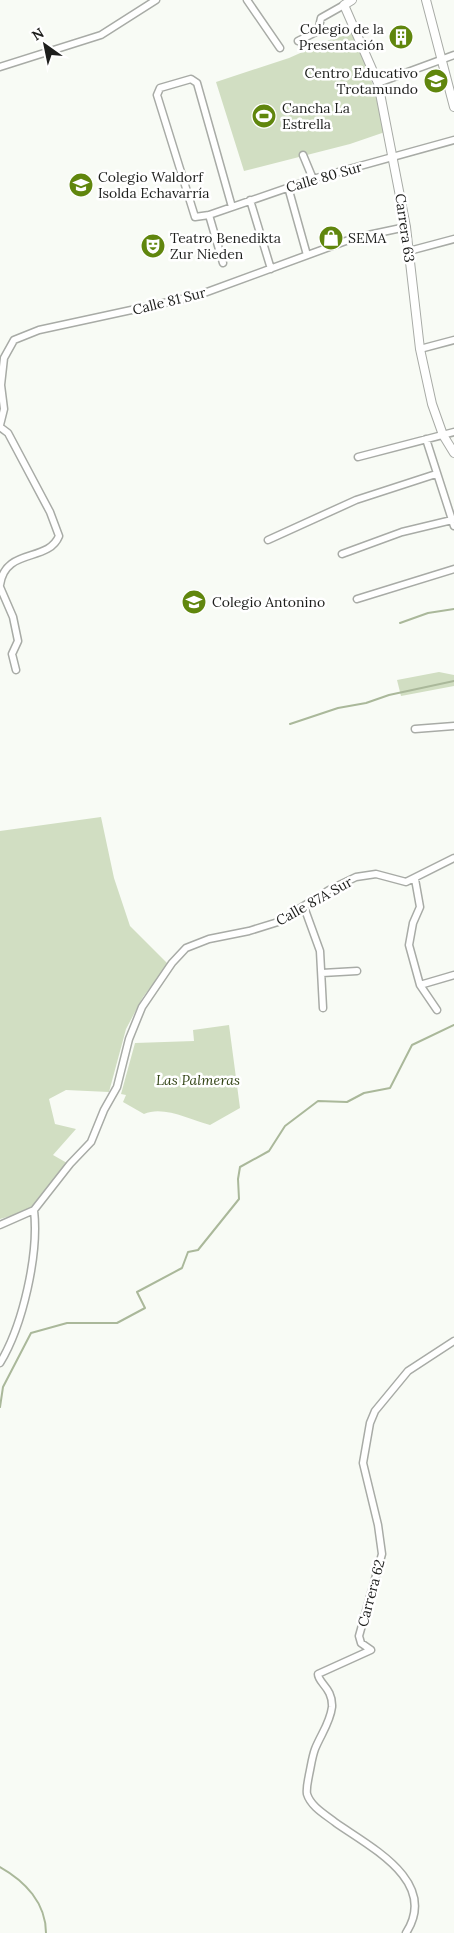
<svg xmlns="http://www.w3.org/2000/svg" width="454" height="1933" viewBox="0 0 454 1933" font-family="Lora,serif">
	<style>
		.green { fill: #d1dec2 }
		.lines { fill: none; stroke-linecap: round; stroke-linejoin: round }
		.stream { stroke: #aab89a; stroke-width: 2 }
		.minor-casing { stroke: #a8aba6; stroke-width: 9 }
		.tertiary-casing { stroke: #a8aba6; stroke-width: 10 }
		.minor { stroke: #fff; stroke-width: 6 }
		.tertiary { stroke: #fff; stroke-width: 8 }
		.labels { text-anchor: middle; stroke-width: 5; stroke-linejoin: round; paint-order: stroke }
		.poi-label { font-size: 14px; fill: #1d1e1c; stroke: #fff; text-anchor: start }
		.street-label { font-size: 14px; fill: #1d1e1c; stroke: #fff }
		.park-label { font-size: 14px; font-style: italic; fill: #334516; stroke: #fff }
	</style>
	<rect width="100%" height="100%" fill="#f8fbf5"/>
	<path class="green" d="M352,30L373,85L385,132L350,144L244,171L216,82L289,58Z
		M439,672L454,675V686L401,696L397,680Z
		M101,817L114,878L130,926L168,964L143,997L126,1029L109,1092L66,1090L49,1099L55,1124L76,1129L53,1155L67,1163L28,1211L0,1219V831Z
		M229,1025L240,1108L210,1125C191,1120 163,1105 144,1114L123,1102L126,1095L121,1094L135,1043L194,1041L193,1030Z"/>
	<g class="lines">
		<path class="stream" d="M400,623L428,613L454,609
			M290,724L338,708L366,703L389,695L454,681
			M0,1407L3,1387L31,1333L67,1323H117L145,1308L137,1292L182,1268L188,1252L198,1250L239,1199L238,1179L240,1167L269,1151L285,1126L318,1101L347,1102L364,1093L390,1088L412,1045L454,1025
			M0,1867C25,1881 46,1903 46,1933"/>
		<defs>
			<path id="minor" d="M247,0L280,48
				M298,41L318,31L321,18L344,5
				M0,67L101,35L156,0
				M378,83L454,55
				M303,155L313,179
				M288,187L307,255
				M250,200L271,269
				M232,207L197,83L191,79L160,88L157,95L195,217L209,215L313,179L454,140
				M209,215L223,263
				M409,251L454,239
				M420,349L454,340
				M0,425L4,409L1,385L4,358L14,340L39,330L196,296L354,238L406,227
				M0,427L8,433L50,512L59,536C48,563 5,547 0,585
				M426,439L454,526
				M358,457L454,432
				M268,540L356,500L436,474
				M342,554L402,532L452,520
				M0,587L13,617L18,641L12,654L16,670
				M357,599L454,569
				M415,729L454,726
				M415,879L420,907L413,923L409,945L420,985L437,1010
				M304,907L320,951L323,1008
				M322,973L357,971
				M420,985L454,975
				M0,1225L34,1210L70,1164L91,1142L104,1110L117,1087L129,1039L142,1007L172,963L186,948L209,939L249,931L278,922L329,890L356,877L376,874L406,882L454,858
				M0,1363C23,1325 39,1254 34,1210
				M406,1933C439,1882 372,1848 336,1823C326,1815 311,1807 307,1794C306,1788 308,1781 309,1775C311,1766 312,1757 315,1749C321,1734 330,1723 332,1707C333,1688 318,1683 318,1674L371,1650L361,1643L359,1636L382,1554L378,1525L363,1463L370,1423L375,1411L408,1371L454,1341"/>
			<path id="tertiary" d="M352,0L344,5L378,83L406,227L420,349L432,404L443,435L454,453
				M426,0L454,107"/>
		</defs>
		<use href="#minor" class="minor-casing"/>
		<use href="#tertiary" class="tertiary-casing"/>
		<use href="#minor" class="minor"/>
		<use href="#tertiary" class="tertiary"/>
	</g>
	<defs>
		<symbol id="building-disc" viewBox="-11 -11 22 22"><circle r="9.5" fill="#60860d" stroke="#fff"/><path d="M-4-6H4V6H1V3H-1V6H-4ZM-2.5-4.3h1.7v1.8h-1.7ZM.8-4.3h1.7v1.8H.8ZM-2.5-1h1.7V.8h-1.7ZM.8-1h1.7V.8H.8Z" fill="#fff"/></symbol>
		<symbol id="school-disc" viewBox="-11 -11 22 22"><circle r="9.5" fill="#60860d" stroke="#fff"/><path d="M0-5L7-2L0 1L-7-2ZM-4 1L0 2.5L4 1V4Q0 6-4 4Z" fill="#fff"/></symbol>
		<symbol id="stadium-disc" viewBox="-11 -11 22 22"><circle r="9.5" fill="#60860d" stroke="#fff"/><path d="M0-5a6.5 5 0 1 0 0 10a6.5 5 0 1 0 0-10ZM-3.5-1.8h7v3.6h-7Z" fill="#fff"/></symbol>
		<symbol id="shop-disc" viewBox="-11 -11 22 22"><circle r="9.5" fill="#60860d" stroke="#fff"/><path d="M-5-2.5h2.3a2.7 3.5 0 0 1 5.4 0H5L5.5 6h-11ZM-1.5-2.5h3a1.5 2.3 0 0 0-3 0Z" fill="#fff"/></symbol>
		<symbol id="theatre-disc" viewBox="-11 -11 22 22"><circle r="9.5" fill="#60860d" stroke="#fff"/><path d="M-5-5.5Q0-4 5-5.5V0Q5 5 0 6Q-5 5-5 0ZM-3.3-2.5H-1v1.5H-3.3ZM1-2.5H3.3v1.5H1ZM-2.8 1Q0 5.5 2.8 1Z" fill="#fff"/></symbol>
	</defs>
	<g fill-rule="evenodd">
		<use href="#building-disc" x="387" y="23" width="28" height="28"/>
		<use href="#school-disc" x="422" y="67" width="28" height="28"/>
		<use href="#stadium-disc" x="250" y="102" width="28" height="28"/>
		<use href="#school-disc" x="67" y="171" width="28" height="28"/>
		<use href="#shop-disc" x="317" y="224" width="28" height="28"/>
		<use href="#theatre-disc" x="139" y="232" width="28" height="28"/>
		<use href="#school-disc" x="180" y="588" width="28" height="28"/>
	</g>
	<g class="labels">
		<g class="poi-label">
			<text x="384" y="34" text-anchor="end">Colegio de la<tspan x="384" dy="16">Presentación</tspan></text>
			<text x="418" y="78" text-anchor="end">Centro Educativo<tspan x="418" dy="16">Trotamundo</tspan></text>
			<text x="282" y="113">Cancha La<tspan x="282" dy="16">Estrella</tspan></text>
			<text x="98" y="182">Colegio Waldorf<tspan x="98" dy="16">Isolda Echavarría</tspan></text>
			<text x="170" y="243">Teatro Benedikta<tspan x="170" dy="16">Zur Nieden</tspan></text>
			<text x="348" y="243">SEMA</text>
			<text x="212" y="607">Colegio Antonino</text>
		</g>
		<g class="street-label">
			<text transform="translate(324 177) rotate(-16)" y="5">Calle 80 Sur</text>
			<text transform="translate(405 228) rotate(82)" y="5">Carrera 63</text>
			<text transform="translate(169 301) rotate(-14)" y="5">Calle 81 Sur</text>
			<text transform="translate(314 901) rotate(-29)" y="5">Calle 87A Sur</text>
			<text transform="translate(371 1593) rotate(-75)" y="5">Carrera 62</text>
		</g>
		<g class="park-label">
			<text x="198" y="1085">Las Palmeras</text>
		</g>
	</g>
	<g transform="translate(45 45) rotate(327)" stroke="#ffffff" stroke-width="4" paint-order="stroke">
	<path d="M0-4L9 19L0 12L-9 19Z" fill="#1d1e1c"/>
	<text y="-8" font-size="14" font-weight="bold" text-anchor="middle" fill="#1d1e1c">N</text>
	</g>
</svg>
